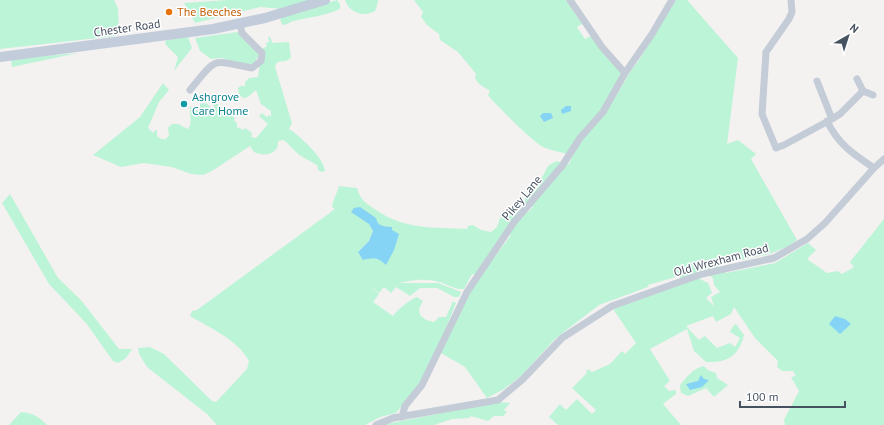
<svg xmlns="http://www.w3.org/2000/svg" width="884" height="425" viewBox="0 0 884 425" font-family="'PT Sans',sans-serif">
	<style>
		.green { fill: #bcf4d7; fill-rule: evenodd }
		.water { fill: #85d3f5 }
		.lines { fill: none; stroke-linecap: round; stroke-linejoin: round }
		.street { stroke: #c4ccd7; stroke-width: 7 }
		.secondary { stroke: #c2ccdb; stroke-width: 10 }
		.food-dot { fill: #e8710a; stroke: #fff; stroke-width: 1.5 }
		.culture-dot { fill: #0f9aa8; stroke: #fff; stroke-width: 1.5 }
		.labels { text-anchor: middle; stroke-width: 3; stroke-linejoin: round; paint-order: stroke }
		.food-label { font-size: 12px; fill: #c56008; stroke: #fff; text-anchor: start }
		.street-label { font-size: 12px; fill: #475261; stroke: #fff }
		.culture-label { font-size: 12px; fill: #0d838f; stroke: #fff; text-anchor: start }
	</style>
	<rect width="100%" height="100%" fill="#f4f1f1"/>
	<path class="green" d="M0,0H114L118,8L119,33L115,36L0,49Z
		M228,0H311L282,9L260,7L195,23L184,3Z
		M337,0L340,4V9C326,16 309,17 294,21C289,22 287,25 282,25L280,19L282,16Z
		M345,0H378V2L375,11C364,17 350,14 345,0Z
		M414,0H566L582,24L577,27L585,39L591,36L620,71L621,76L613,100C622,89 629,70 637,63L676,0H687L738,58L727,144L738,140L756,154L751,159L797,240L787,247L769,254L718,265L726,273L775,263L808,243L816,250L807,259L827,273L838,271L842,274L854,267L850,262L884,219V425H785L784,420L799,391L791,377L796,376L793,371H782L777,367L778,361L755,338L734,307L731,314L716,322L713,316L686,326L699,340L705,336L717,348L730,343L735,347L740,338L730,332L733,326L736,324L744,335C739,356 727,363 706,362L694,351L687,329L650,349L670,381L664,386L669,391L676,390V394L663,404L681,425H558L549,417L560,404L566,410L577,399L592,414L596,410L572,388L587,373L586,372L588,369L592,372L610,364L622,351L625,354L636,343L613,309L683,284L679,276L648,285V287L599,305L556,338L522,375L504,389L487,398L465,367L441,353L464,304L480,276L472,274L464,289C455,290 447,284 439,282C428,278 410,280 400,283H438L461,292L459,297H454L437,288H420L410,296L396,287L391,293L384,287L379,293L369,286L379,294L373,302L393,316C397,310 409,300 417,297L423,301L419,309L420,315L426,320L434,322L439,317H446L453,301L456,303L433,360L421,383L396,413L380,417L365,425H217L207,414L147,367L139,354L138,348L150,347L164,354L212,401L216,402L247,369L249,361C238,340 210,328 190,316L192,311L197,310L335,209L332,207C333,199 337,194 339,186L357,188C361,201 365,202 376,210C405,230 433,227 467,229L468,226L473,225L481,230L491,232L497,227L500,218L508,216L515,209L523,216L533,207L525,205V196L541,179L548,166L556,161L569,164L572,157C564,151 553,152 543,147C528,138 505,113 492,100L488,95L490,91L479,84L475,78L476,74L458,52L440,40L439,34L427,25L421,17L423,12ZM377,223L380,226L391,227L386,265L380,259L358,252L369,241L373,231L369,224ZM506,234L511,235L494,258ZM704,271L713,278L714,285L720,292L711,297L714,306L706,298L712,293L708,283L700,279L699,272Z
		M238,32L259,54L255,62L249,66L222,58L211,59L200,51L195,38Z
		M268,36L271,38L272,43L289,42L291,58L286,61L277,62L275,67L292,123L289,129C300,136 324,158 325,171L321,172L318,170L317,165L299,155L284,140L278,141C279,155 264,157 254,152L250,146L212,171L203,175L191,174L172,167L144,163L121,167L93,155L140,117L163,83L169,90L159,102L148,128L153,133L157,129V136L161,139H166L169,135L168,128L172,124H178L188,129C193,123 189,113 190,106L194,111L198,110L200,108V104L206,103L214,110L215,108L213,104H218L219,107L224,109L235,118L234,120L237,123V127L244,130L245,128L252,133L251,137L256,138L268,124L259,116L262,113L267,117L269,115L271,117V111L261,104L256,90L248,97L243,98L239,94L238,88L241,86H245V82L249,78L258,77L262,49L267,46L266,43L269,42Z
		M188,37L192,48L174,71L178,57L165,44L166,40Z
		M78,53L12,67L11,59Z
		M10,194L58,278L81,300L119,349H132L126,358L118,363L113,361L86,323L49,284L2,203Z
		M704,366L708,370L716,373L717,378L728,385L714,397L706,388L688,396L681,393L680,385C687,377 693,368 704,366Z
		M499,402L510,403L504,410L507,412L503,416H494L488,421L471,416L469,418L452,419L434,425H381Z
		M21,412C33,413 38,416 47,425H9Z"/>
	<path class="water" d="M566,106H571V111L562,114L561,110Z
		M543,113H551L553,118L544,122L540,116Z
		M360,207L376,218C378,227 383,226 392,227V230L399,234L394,250L386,265C378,257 373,257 363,260L358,252L369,241L373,231L369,224L351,212L354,208Z
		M835,316L845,319L851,324L840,334L829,324Z
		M701,375L704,379L709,380L702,387L690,390L686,384L698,381Z"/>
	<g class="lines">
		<path class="street" d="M570,0L602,47L625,73
			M791,0L792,12L789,19L766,52L762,114L776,148L784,145L832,119L817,81
			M857,79L863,91L873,95
			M190,90C218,56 210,60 252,68L261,61L262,53L242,33L240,24
			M832,119L840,114L863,91
			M827,121C838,144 853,154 874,168
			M402,417L405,406L422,385L467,292L514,222L562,166L580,138L603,112L625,73L652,34L672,0
			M376,425L393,418L498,400L523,379L562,338L612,306L702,274L774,258L807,239L825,223L874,168L884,159"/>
		<path class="secondary" d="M0,57L213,29L265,18L325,0"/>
	</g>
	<circle class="food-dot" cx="169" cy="12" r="4"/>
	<circle class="culture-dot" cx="184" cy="104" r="4"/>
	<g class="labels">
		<g class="food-label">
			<text x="177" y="16">The Beeches</text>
		</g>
		<g class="street-label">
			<text transform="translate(127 28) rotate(-8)" y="4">Chester Road</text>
			<text transform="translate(522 198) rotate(-50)" y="4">Pikey Lane</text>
			<text transform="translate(721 260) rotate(-15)" y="4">Old Wrexham Road</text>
		</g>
		<g class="culture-label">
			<text x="192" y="101">Ashgrove<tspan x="192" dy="14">Care Home</tspan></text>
		</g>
	</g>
	<g transform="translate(848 36) rotate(39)" stroke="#ffffff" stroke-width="3" paint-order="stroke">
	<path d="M0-3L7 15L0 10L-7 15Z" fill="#475261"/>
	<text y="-6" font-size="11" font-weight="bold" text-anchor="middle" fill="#475261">N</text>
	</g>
	<path d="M740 401v6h105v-6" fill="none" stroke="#475261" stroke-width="2"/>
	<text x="746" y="401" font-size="12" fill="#475261" stroke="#ffffff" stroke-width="3" paint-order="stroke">100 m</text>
</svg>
